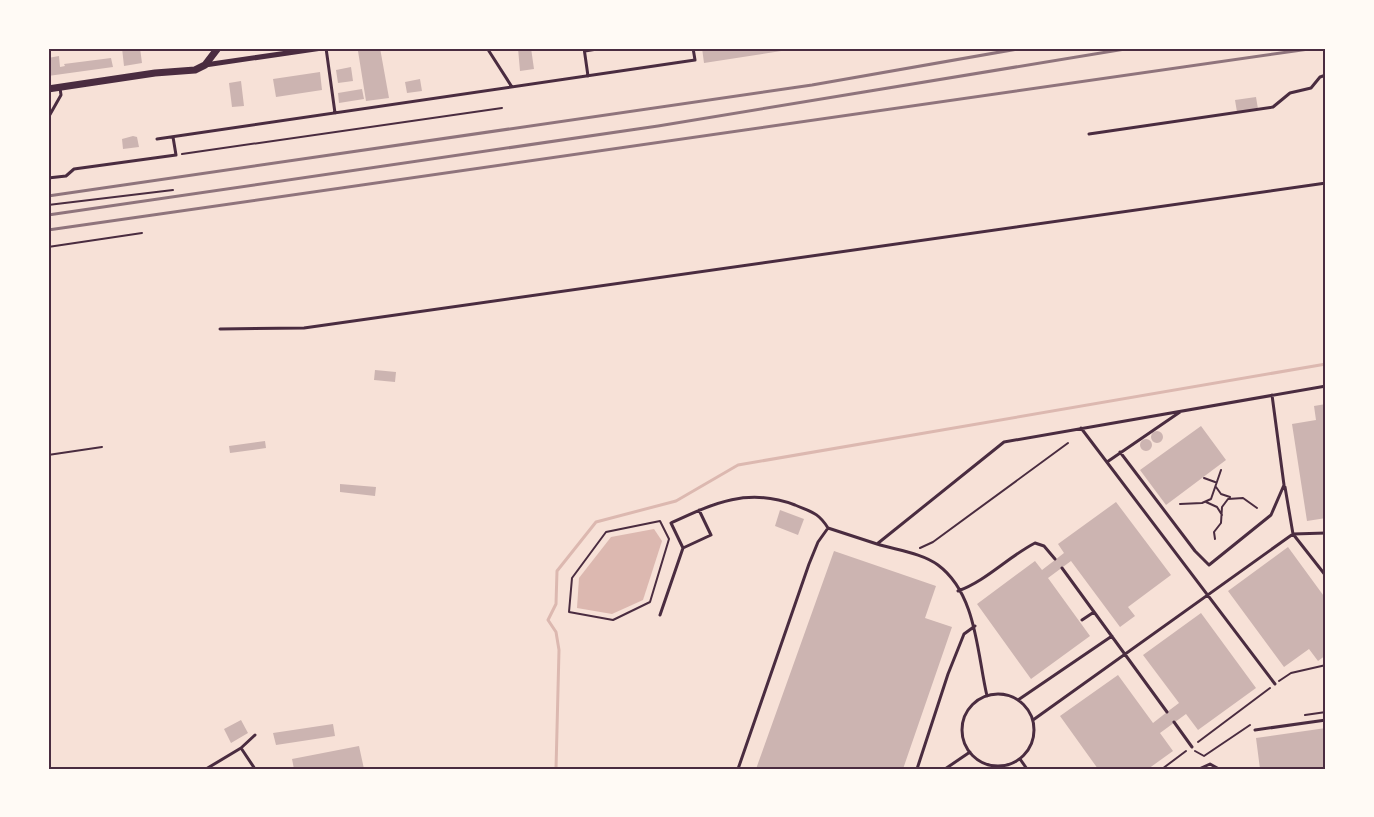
<svg xmlns="http://www.w3.org/2000/svg" width="1374" height="817" viewBox="0 0 1374 817" font-family="Cabin,sans-serif">
	<style>
		.water { fill: #dcb8b0 }
		.lines { fill: none; stroke-linecap: round; stroke-linejoin: round }
		.stream { stroke: #dcb8b0; stroke-width: 3 }
		.building { fill: #ccb4b1 }
		.path { stroke: #4a2c40; stroke-width: 2 }
		.service { stroke: #4a2c40; stroke-width: 3 }
		.minor { stroke: #4a2c40; stroke-width: 5 }
		.tertiary { stroke: #4a2c40; stroke-width: 7 }
		.rail { stroke: #8f747c; stroke-width: 3 }
		.neatline { fill: none; stroke: #4a2c40; stroke-width: 2 }
	</style>
	<rect width="100%" height="100%" fill="#f7e1d7"/>
	<path class="water" d="M654,529L662,541L643,600L612,614L577,608L579,578L611,537Z"/>
	<g class="lines">
		<path class="stream" d="M556,769L559,650L556,632L548,620L556,604L557,571L596,522L676,501L738,465L1326,364"/>
	</g>
	<path class="building" d="M122,48H140L142,63L124,66Z
		M380,48L389,98L366,101L358,51Z
		M518,48H531L534,69L520,71Z
		M702,48H793L794,49L704,63Z
		M59,56L60,67L65,66L64,64L111,58L113,67L48,76V58Z
		M351,67L353,81L338,83L336,70Z
		M320,72L322,90L276,97L273,79Z
		M420,79L422,91L407,93L405,82Z
		M241,81L244,106L232,107L229,83Z
		M362,89L364,99L339,103L338,93Z
		M1256,97L1258,109L1237,112L1235,100Z
		M133,136L137,137L139,147L123,149L122,139Z
		M375,370L396,372L395,382L374,380Z
		M1326,404V518L1307,521L1292,424L1316,420L1314,406Z
		M1201,426L1226,460L1166,505L1140,470Z
		M1151 437a6 6 0 1 1 12 0a6 6 0 1 1-12 0Z
		M1140 445a6 6 0 1 1 12 0a6 6 0 1 1-12 0Z
		M265,441L266,448L230,453L229,446Z
		M340,484L376,487L375,496L340,492Z
		M1116,502L1171,575L1128,607L1135,616L1120,627L1071,561L1048,578L1090,636L1031,679L977,604L1035,561L1042,570L1064,553L1058,544Z
		M780,510L804,519L798,535L775,526Z
		M1288,547L1326,599V655L1318,661L1309,649L1284,667L1228,591Z
		M834,551L936,586L925,618L952,627L903,769H756Z
		M1201,613L1256,688L1198,730L1186,714L1160,733L1173,751L1148,769H1098L1060,716L1118,675L1153,723L1167,712L1179,703L1143,655Z
		M241,720L248,733L231,743L224,729Z
		M333,724L335,736L276,745L273,733Z
		M1326,728V769H1260L1256,738Z
		M359,746L364,769H294L292,759Z"/>
	<g class="lines">
		<path class="path" d="M182,154L502,108
			M48,205L173,190
			M48,247L142,233
			M48,455L102,447
			M1204,478L1215,482
			M1216,487L1221,494L1230,497
			M1206,502L1217,507L1222,515
			M1180,504L1202,503L1211,499L1221,470
			M660,521L669,539L650,602L613,620L569,612L572,578L606,532Z
			M1215,539L1214,532L1221,523L1222,507L1228,499L1243,498L1257,508
			M920,548L933,542L1068,443
			M1279,681L1291,673L1326,665
			M1305,715L1326,712
			M1198,742L1270,688
			M1195,751L1204,756L1250,725
			M1162,769L1186,751"/>
		<path class="service" d="M326,48L335,113
			M487,48L512,87
			M584,48L588,76
			M585,51L603,48
			M48,118L61,95L60,88
			M1089,134L1273,107L1290,93L1311,88L1320,77L1326,75
			M157,139L695,60L693,48
			M48,178L66,176L74,169L176,155L173,137
			M220,329L304,328L1326,183
			M1081,428L1275,684
			M1120,452L1195,551L1209,565L1271,515L1284,485L1272,395
			M1107,462L1180,412
			M1285,487L1293,534L1326,576
			M877,544C896,550 922,553 938,565C977,594 977,654 987,696
			M683,548L711,535L699,510
			M1062,568L1167,712
			M958,591C986,581 1008,557 1035,543L1044,546L1055,559
			M660,615L683,548L671,523C714,503 748,487 795,505C811,512 818,512 828,528L877,544L1004,442L1326,386
			M1082,620L1094,612
			M962 730a36 36 0 1 1 72 0a36 36 0 1 1-72 0Z
			M1018,700L1112,636
			M1033,720L1293,534L1326,533
			M1174,722L1192,747
			M1255,730L1326,720
			M241,748L255,769
			M1020,759L1027,769
			M206,769L241,748L255,735
			M738,769L809,564L818,542L828,528
			M917,769L948,674L964,634L975,626
			M945,769L970,752
			M1199,769L1210,764L1219,769"/>
		<path class="minor" d="M205,65L322,48"/>
		<path class="tertiary" d="M48,89L155,73L195,70L205,65L218,48"/>
		<path class="rail" d="M48,196L812,85L1023,48
			M48,215L658,126L1131,48
			M48,230L1316,48"/>
	</g>
	<rect width="1374" height="817" fill="none" stroke="#fffaf5" stroke-width="99"/>
	<rect x="50" y="50" width="1274" height="718" class="neatline"/>
</svg>
